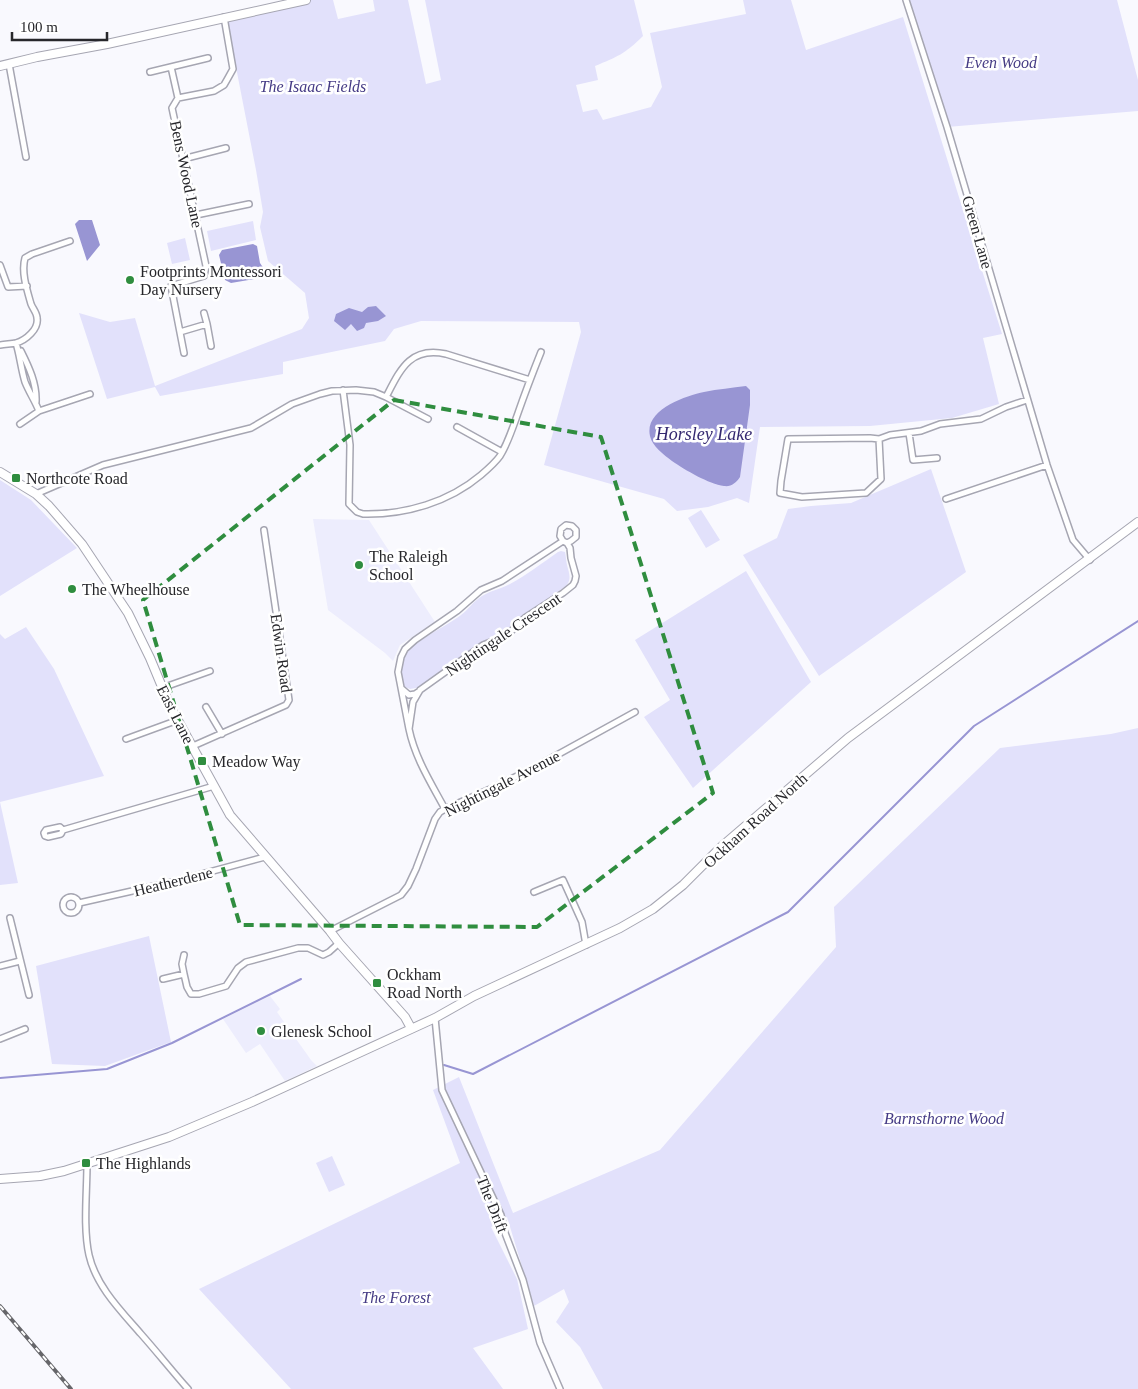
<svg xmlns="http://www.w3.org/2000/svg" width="1138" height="1389" viewBox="0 0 1138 1389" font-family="'Times New Roman',serif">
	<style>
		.built { fill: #ededfd }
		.green { fill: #e2e1fb }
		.water { fill: #9895d3 }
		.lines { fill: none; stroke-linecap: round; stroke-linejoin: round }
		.stream { stroke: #9895d3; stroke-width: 2 }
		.street-casing { stroke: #a6a6b2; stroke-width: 8 }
		.secondary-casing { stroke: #a6a6b2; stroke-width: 10 }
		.street { stroke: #fff; stroke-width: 5 }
		.secondary { stroke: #fff; stroke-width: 8 }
		.rail-casing { stroke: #66666a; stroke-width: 4 }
		.rail { stroke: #fff; stroke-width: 2; stroke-dasharray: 5.5; stroke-linecap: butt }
		.marked { fill: none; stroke: #2f8d3f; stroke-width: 4; stroke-dasharray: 10 6; stroke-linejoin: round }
		.poi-dot { fill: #2f8d3f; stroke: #fff; stroke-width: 2 }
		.labels { text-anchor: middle; stroke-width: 5; stroke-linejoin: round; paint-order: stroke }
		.park-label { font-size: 16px; font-style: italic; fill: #453b85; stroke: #fff }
		.street-label { font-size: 16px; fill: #27272b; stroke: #fff }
		.poi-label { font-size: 16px; fill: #27272b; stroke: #fff; text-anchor: start }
		.water-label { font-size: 18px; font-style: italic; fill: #342870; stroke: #fff }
	</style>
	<rect width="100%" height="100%" fill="#f9f9fe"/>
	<path class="built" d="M313,519L369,520L435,622L400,645L393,661L385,653L328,610Z
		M270,996L280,1009L277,1012L311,1060L317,1066L285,1081L260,1044L246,1053L223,1019Z"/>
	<path class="green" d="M306,0H333L338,19L375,11L373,0H408L426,84L441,80L425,0H634L643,36C625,54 617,57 595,66L598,80L576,85L583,112L597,109L603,120L651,107L662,87L650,33L746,14L743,0H791L806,50L903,17L958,194L1002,334L983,338L999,404L952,418L870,426L760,427L749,503L737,498L708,507L677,511L664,499L544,465L581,332L579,322L421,321L394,329L385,341L283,362V374L160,396L155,387L107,399L79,313L110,322L135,318L155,386L302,329L309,318L305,293L268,261L260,227L263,212L256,170L227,21L224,17Z
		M906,0H1117L1138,80V111L947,127Z
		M253,221L256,240L211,251L207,231Z
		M185,238L190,260L172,264L167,243Z
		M931,469L966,572L819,676L743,555L777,538L788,509L811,506L851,503Z
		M0,480L31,500L77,548L0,596Z
		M701,510L720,540L706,548L688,518Z
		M561,551L565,552C566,556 566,560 567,565C569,573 572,579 566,586L523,616L505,634L485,641L421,687L410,689L403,686C401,676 400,668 403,659C411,641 446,627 461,615C468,610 472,603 478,599C487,591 499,590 510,584C527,575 542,563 558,552Z
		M746,571L811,682L693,788L644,717L670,700L635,640Z
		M26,627L54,669L104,776L0,802L18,883L0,885V634L5,639Z
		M1138,728V1389H603L580,1347L556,1322L569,1302L564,1289L534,1306L507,1217L491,1227L517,1279L528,1329L473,1348L503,1389H291L199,1289L460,1163L433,1090L459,1077L513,1213L660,1150L836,947L834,907L1000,748L1111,734Z
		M149,936L171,1042L105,1066L52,1064L36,966Z
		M332,1156L345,1185L329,1192L316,1163Z"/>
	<path class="water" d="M79,220H92L100,245L87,261L75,224Z
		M253,244L257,246L260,263L268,275L267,277L231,283L225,280L219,255L222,250Z
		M376,306L386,316L378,321L366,323L364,328L357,331L351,324L345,330L334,321L336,314L349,308L362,312L368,307Z
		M746,386L750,390V405L740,477C736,483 731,487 724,486C709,484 685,470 672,461C664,455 652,446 650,436C644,410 685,396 704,392C718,389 732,388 746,386Z"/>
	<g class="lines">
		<path class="stream" d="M444,1065L473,1074L788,912L974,726L1138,621
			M0,1078L107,1069L172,1043L301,979"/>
		<defs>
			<path id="street" d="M906,0L947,127L1047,465L1073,540L1090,560
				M9,64L26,157
				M171,67L178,98
				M150,72L208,58
				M183,159L226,148
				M196,215L249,204
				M0,265L8,287L27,286
				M204,313L207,324
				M180,332L207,324L211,346
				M16,343C20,356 21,369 25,382C29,392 35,401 39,411L90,394
				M0,345C5,344 11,344 16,343C26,340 39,329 37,318C37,313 33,309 31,304C27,290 21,272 25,258L32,254L70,241
				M21,351C29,367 37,384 36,402
				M184,353L171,286L204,276L206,266L172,108L178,98L214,91L224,85L228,78L233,69L224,17
				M343,390L350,445L349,504L357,512L363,514C406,515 449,502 481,475C488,469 495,463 500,456C508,443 513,427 518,413C525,393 533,372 541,352
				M386,397L428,419
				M20,424L39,411
				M457,427L502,452
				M909,433L913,460L937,458
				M879,439L881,479L866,493L802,497L780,493L781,481L788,439L870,438L879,439L890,435L921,431L940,424L981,419L1006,407L1027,400
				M36,494L103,465L251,428L292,404L320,394L332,391L356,390L374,392L386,397C400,370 410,346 446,354L530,380
				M946,499L1047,465
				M563,541L567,543L570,548L571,558L576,576L575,581L573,585L563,593L526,617L506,636L483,645L420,690L413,702L409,729L398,672L401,657L405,649L415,640L457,611L481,590L502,581Z
				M563,541L560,536L561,529L566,525L572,526L576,530V537L571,541L567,543
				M162,688L210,671
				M402,689L409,695L415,694L418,692
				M206,707L222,734
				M409,729C415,758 431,783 445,809
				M126,739L178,720
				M193,746L286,705L289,700L264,530
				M60,827L63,830L61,834L48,837L45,836L44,833L46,830Z
				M63,830L214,786
				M534,892L563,880L582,922L586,945
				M63 905a8 8 0 1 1 16 0a8 8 0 1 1-16 0Z
				M79,903L172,882L265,857
				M10,918L29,995
				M330,931L401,895L408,886L416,869L435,819L440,812L445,809L495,787L537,766L635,712
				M0,966L20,961
				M184,974L182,964L184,955
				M163,979L184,974L187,987L191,994H199L226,986L238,968L246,962L298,948H308L323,955L329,952L339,943
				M435,1018L442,1090L501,1215L505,1233L523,1280L540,1343L560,1389
				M0,1039L25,1029
				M87,1164C87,1192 83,1228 89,1255C96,1286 121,1311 141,1334C157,1352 172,1371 188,1389"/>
			<path id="secondary" d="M0,66L37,57L107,44L306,0
				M0,472L36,494L49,506L82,544L128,613L150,658L170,706L230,815L330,931L339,943L405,1017L411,1028
				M0,1179L40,1176L64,1171L169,1137L252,1102L435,1018L474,996L620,928L653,909L683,885L721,847L848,738L1138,522"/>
		</defs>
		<use href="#street" class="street-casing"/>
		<use href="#secondary" class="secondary-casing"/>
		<use href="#street" class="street"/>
		<use href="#secondary" class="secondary"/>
		<defs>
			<path id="rail" d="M0,1306L71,1389"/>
		</defs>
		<use href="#rail" class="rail-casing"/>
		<use href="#rail" class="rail"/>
	</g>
	<path class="marked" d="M394,400L601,437L713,793L537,927L240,925L143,600Z"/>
	<g class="poi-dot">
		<circle cx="130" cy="280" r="5"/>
		<rect x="11" y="473" width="10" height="10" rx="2.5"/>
		<circle cx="359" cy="565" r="5"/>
		<circle cx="72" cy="589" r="5"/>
		<rect x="197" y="756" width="10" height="10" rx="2.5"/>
		<rect x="372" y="978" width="10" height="10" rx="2.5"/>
		<circle cx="261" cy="1031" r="5"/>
		<rect x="81" y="1158" width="10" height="10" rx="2.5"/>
	</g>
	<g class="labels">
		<g class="park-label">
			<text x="1001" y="68">Even Wood</text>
			<text x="313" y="92">The Isaac Fields</text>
			<text x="944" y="1124">Barnsthorne Wood</text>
			<text x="396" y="1303">The Forest</text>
		</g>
		<g class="street-label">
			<text transform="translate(187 174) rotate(78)" y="6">Bens Wood Lane</text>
			<text transform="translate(978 232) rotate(74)" y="6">Green Lane</text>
			<text transform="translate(503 634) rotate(-34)" y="6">Nightingale Crescent</text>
			<text transform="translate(282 653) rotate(82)" y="6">Edwin Road</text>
			<text transform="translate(176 714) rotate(63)" y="6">East Lane</text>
			<text transform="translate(502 783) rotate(-27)" y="6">Nightingale Avenue</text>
			<text transform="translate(755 820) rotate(-42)" y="6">Ockham Road North</text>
			<text transform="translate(173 881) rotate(-14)" y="6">Heatherdene</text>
			<text transform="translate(493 1204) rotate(68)" y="6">The Drift</text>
		</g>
		<g class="poi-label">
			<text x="140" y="277">Footprints Montessori<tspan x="140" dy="18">Day Nursery</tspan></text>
			<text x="26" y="484">Northcote Road</text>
			<text x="369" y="562">The Raleigh<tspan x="369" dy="18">School</tspan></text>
			<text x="82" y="595">The Wheelhouse</text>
			<text x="212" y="767">Meadow Way</text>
			<text x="387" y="980">Ockham<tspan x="387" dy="18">Road North</tspan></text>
			<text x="271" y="1037">Glenesk School</text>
			<text x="96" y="1169">The Highlands</text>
		</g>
		<g class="water-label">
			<text x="704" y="440">Horsley Lake</text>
		</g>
	</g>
	<path d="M12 32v8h95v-8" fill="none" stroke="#27272b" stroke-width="2.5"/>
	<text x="20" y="32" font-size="15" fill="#27272b" stroke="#ffffff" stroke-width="4" paint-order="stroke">100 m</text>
</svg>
